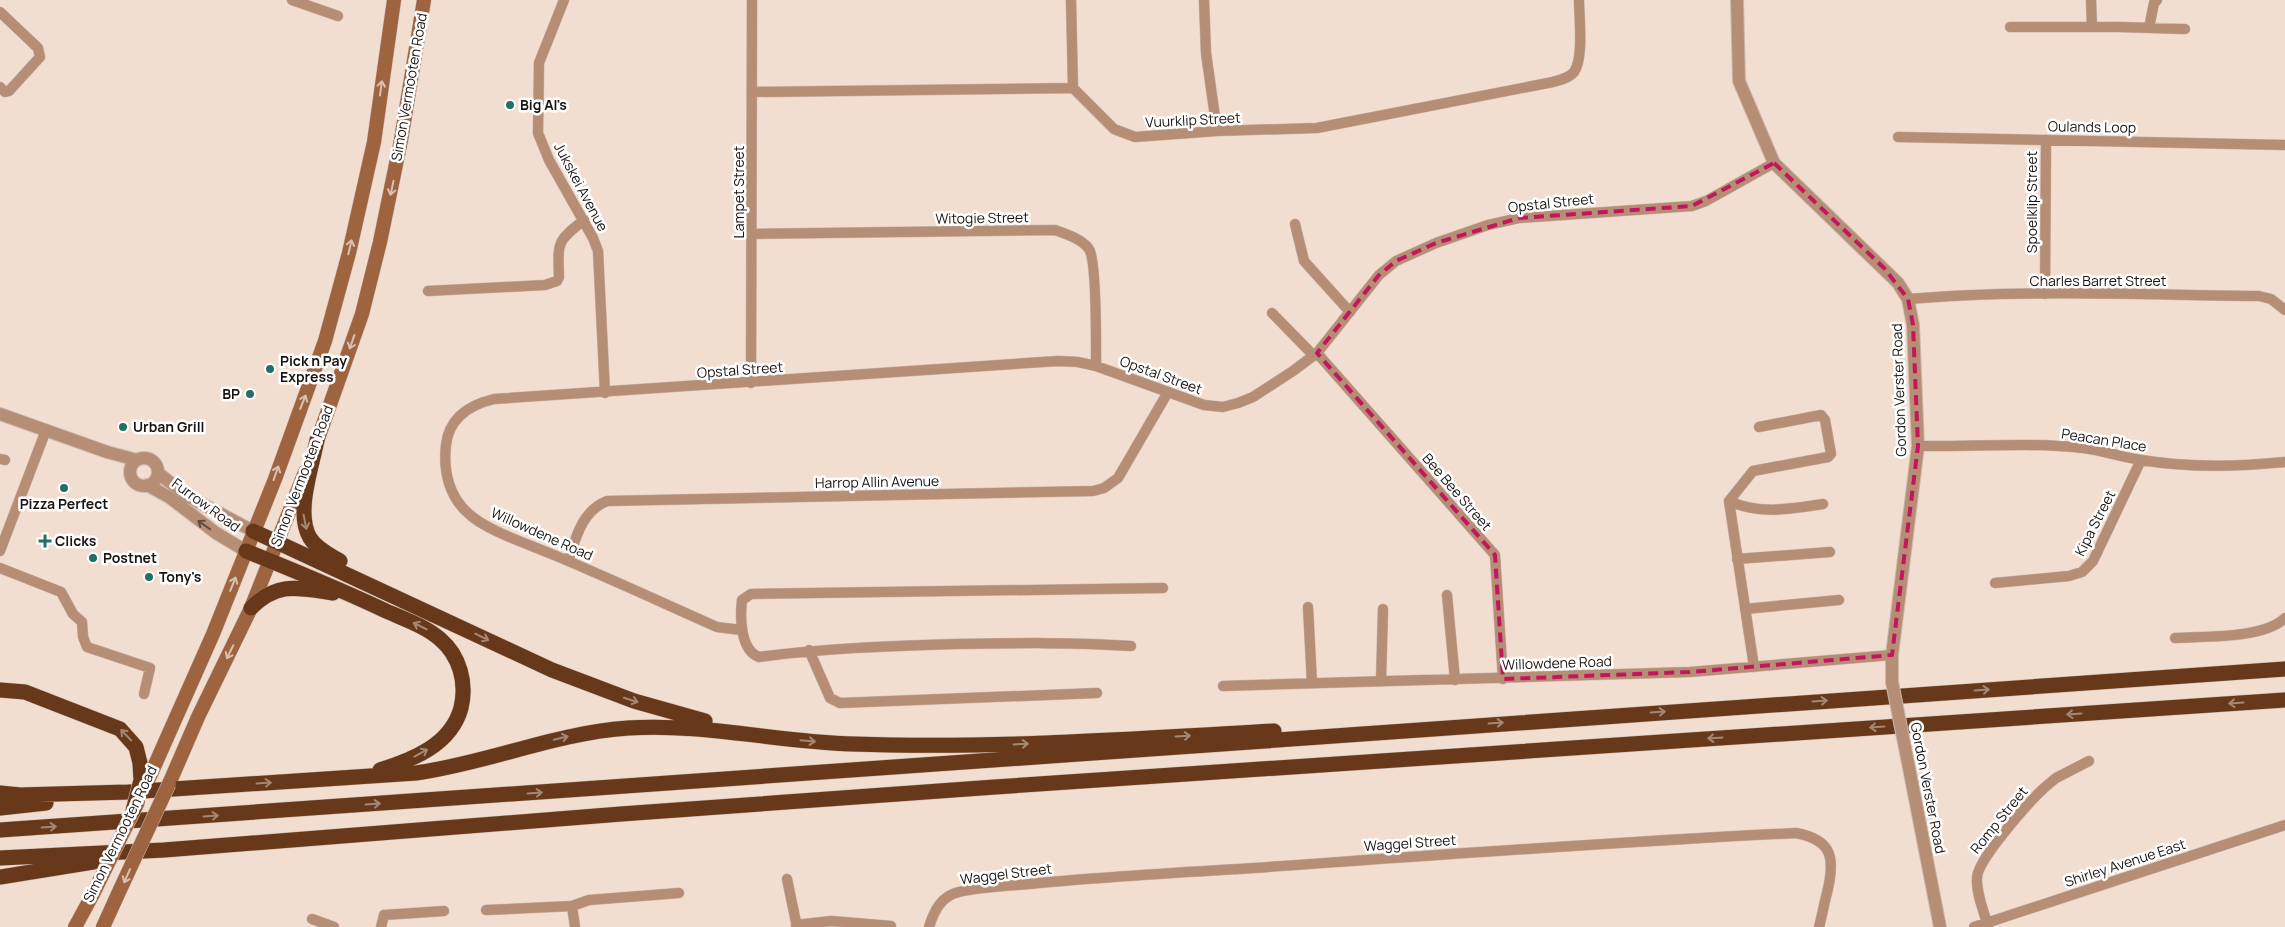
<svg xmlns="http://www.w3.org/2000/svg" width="2285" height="927" viewBox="0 0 2285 927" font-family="Manrope,sans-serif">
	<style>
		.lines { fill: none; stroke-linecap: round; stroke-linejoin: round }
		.minor-casing { stroke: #cbb9ae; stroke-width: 11 }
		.tertiary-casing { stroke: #cbb9ae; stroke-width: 14 }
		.secondary-casing { stroke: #cbb9ae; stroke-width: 15 }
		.motorway-casing { stroke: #cbb9ae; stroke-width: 16 }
		.minor { stroke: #b68e76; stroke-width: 10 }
		.tertiary { stroke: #b68e76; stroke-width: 12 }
		.secondary { stroke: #9e6440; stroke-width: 14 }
		.motorway { stroke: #673819; stroke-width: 15 }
		.tertiary-bridge-casing { stroke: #cbb9ae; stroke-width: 14; stroke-linecap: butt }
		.secondary-bridge-casing { stroke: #cbb9ae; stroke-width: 15; stroke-linecap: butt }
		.motorway-bridge-casing { stroke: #cbb9ae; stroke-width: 16; stroke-linecap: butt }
		.tertiary-bridge { stroke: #b68e76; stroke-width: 12 }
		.secondary-bridge { stroke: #9e6440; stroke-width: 14 }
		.motorway-bridge { stroke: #673819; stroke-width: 15 }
		.oneway { stroke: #d8c1b3 }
		.oneway2 { stroke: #a48875 }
		.oneway3 { stroke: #614b3e }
		.marked { fill: none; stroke: #c2185b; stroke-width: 4; stroke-dasharray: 10 6; stroke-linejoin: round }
		.poi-dot { fill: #256e68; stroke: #fff; stroke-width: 2 }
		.labels { text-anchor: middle; stroke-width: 5; stroke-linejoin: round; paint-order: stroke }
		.street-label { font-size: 14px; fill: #1b1410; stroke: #fff }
		.poi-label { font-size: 14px; font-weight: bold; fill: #1b1410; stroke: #fff; text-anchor: start }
	</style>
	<rect width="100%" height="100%" fill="#f2ddd1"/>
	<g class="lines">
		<defs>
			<path id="minor" d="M292,0L338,16
				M564,0L539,63L538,133L549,160L593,238L598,251L605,393
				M1071,0L1073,88
				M1204,0L1206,53L1217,131
				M2091,0L2092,27
				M0,12L38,48L40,57L9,91L5,92L0,87
				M2010,27H2119L2185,29
				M2149,28L2154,3L2157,0
				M752,92L1073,88L1114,129L1135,137L1217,131L1317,128L1553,82C1560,80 1569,78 1574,72C1584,58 1579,17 1579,0
				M1898,137L2285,145
				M1295,224L1304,261L1350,312
				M752,234L1055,230C1066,234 1082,239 1089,249C1097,261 1096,347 1096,366
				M428,291L545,285L557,281L559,277C558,242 556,242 584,220
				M2045,294L2046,140
				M1908,299C2024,289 2142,295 2259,296L2271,299L2285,310
				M1272,313L1314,356
				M1317,353L1495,555L1503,679
				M751,383L752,0
				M1918,446C1973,447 2027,442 2082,448C2102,450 2121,457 2141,460C2190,468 2236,467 2285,462
				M0,459L5,460
				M1729,501C1760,515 1790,509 1823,504
				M0,551L46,430
				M1737,559L1830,552
				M568,561C576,537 582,511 607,501L1093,491L1104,488L1118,478L1168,392
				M0,568L61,592L73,614L82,622L83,637L87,647L150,668L144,694
				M1995,583L2069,576L2082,572L2093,561L2141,460
				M1447,595L1455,680
				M1308,607L1312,683
				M1745,609L1839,600
				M741,630L717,627C663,603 609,578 554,555C531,545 487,531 469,514C449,497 443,471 446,445C449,418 469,405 494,399L1058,361L1078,362L1096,366L1204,405L1223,407L1238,403L1253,397L1293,371L1317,353L1379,275L1396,261L1436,243L1488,225L1519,218L1692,206L1706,201L1774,163
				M2175,638C2205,636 2263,639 2285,618
				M1131,646C1073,642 1015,643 956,644C890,646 825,648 759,657C740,650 740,617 742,600L751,594L1163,588
				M809,650L830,698L840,703L1097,693
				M1754,667L1729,501L1753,471L1828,457L1831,454L1825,420L1821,415L1759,427
				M1381,681L1383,609
				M1223,686L1690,672L1892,655
				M787,879L797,927
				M572,906L589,900L679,893
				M486,910L572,906L575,927
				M312,919L334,927
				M796,925L831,921L891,926
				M381,927L384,915L444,911
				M929,927C934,911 941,896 959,892C985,886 1013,886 1039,883C1106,877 1173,873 1239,869C1425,856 1611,842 1796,833C1834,840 1835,860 1827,893C1824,904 1822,916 1819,927
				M1974,927L2285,825
				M1988,927C1984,911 1976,894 1977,878C1977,860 2029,802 2044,788L2056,778L2089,761"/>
			<path id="tertiary" d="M1737,0L1739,81L1774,163L1898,283L1908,299L1913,325L1918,446L1892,655V682
				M0,414L107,452L137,460
				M130 472a14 14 0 1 1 28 0a14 14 0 1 1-28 0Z
				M158,473L189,497L253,531
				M147,485L169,497L216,533L246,551
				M1910,773L1940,927"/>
			<path id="secondary" d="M314,450L362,314L380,242L401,140L424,0
				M169,784L198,717L251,608L305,472
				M146,785L213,634L275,479L325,341L349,253L374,142L394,0
				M75,927L93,894
				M103,927L118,894"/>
			<path id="motorway" d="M317,440C312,467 295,513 310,538C317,549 330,555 340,561
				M253,531L552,670L634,701L705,721
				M246,551C293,570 340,589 386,611C404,619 425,626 440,639C460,656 467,683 461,708C451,745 412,760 380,770
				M251,608C278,581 299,588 333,593
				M0,690L25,692L120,729L136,747L140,763L141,780
				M0,793L20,795L128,792L416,773C488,763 555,733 628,728C704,723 777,742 853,744C993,749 1134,739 1274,731
				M0,808L46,803
				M0,830L2285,669
				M0,858L164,850L621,814L995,787L2285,700
				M0,877L93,862"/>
		</defs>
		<use href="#minor" class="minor-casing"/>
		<use href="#tertiary" class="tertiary-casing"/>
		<use href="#secondary" class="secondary-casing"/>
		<use href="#motorway" class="motorway-casing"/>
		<use href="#minor" class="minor"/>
		<use href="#tertiary" class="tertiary"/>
		<use href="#secondary" class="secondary"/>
		<use href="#motorway" class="motorway"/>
		<defs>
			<path id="tertiary-bridge" d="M1892,682L1910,773"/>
			<path id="secondary-bridge" d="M93,894L138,802
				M118,894L169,784"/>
			<path id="motorway-bridge" d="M133,811L141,780"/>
		</defs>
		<use href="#tertiary-bridge" class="tertiary-bridge-casing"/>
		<use href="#secondary-bridge" class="secondary-bridge-casing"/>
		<use href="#motorway-bridge" class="motorway-bridge-casing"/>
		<use href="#tertiary-bridge" class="tertiary-bridge"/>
		<use href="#secondary-bridge" class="secondary-bridge"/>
		<use href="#motorway-bridge" class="motorway-bridge"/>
	</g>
	<defs><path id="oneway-shaft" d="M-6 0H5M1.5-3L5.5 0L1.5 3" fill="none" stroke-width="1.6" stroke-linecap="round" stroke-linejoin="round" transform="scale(1.25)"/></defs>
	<g class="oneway">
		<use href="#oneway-shaft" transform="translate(381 88) rotate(-82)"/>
		<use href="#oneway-shaft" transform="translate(392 188) rotate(102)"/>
		<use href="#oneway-shaft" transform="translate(350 247) rotate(-77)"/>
		<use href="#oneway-shaft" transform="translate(352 342) rotate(109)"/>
		<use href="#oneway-shaft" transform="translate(303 402) rotate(-68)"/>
		<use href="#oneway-shaft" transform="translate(276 473) rotate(-70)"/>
		<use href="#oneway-shaft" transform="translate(233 584) rotate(-68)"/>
		<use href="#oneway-shaft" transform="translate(230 652) rotate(116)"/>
		<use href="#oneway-shaft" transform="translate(127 876) rotate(114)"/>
	</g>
	<g class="oneway2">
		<use href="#oneway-shaft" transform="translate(305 522) rotate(79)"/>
		<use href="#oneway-shaft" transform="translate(420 626) rotate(-154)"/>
		<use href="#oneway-shaft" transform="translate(482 637) rotate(26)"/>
		<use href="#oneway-shaft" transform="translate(1982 690) rotate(-4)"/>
		<use href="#oneway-shaft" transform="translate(631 700) rotate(18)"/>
		<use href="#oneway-shaft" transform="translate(1820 701) rotate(-4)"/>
		<use href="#oneway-shaft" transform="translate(2236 703) rotate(176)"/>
		<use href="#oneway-shaft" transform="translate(1658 712) rotate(-4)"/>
		<use href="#oneway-shaft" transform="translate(2074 714) rotate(176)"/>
		<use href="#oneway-shaft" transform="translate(1496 723) rotate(-4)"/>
		<use href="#oneway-shaft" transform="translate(1877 727) rotate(176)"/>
		<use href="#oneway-shaft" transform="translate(126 735) rotate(-134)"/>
		<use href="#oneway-shaft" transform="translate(1183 736) rotate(-3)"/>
		<use href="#oneway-shaft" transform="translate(561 738) rotate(-14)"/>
		<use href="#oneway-shaft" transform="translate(1715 738) rotate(176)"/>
		<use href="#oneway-shaft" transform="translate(808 741) rotate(5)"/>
		<use href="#oneway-shaft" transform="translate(1021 744) rotate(-3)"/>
		<use href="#oneway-shaft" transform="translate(421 753) rotate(-29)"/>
		<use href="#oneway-shaft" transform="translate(264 783) rotate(-4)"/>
		<use href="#oneway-shaft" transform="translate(535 793) rotate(-4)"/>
		<use href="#oneway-shaft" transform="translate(373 804) rotate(-4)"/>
		<use href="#oneway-shaft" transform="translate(211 816) rotate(-4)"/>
		<use href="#oneway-shaft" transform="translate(49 827) rotate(-4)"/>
	</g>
	<use class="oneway3" href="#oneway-shaft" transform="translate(204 525) rotate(-145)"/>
	<path class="marked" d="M1774,163L1884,268L1908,299L1913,325L1918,446L1892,655L1690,672L1503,679L1495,555L1317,353L1379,275L1396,261L1436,243L1519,218L1692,206Z"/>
	<g class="poi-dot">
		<circle cx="510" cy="105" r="5"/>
		<circle cx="270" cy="369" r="5"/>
		<circle cx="250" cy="394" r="5"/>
		<circle cx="123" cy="427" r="5"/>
		<circle cx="64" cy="488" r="5"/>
		<path d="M42.5 533.5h5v5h5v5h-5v5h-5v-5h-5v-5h5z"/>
		<circle cx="93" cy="558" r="5"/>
		<circle cx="149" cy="577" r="5"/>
	</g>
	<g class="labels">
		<g class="street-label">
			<text transform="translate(409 87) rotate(-80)" y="5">Simon Vermooten Road</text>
			<text transform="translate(1193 120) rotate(-3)" y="5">Vuurklip Street</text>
			<text transform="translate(2092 127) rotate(1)" y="5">Oulands Loop</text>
			<text transform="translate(581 187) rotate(62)" y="5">Jukskei Avenue</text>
			<text transform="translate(739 192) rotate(-90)" y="5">Lampet Street</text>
			<text transform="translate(2032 202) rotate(-90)" y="5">Spoelklip Street</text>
			<text transform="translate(1551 203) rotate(-6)" y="5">Opstal Street</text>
			<text transform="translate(982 218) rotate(-1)" y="5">Witogie Street</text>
			<text x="2098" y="286">Charles Barret Street</text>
			<text transform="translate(740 370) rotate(-4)" y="5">Opstal Street</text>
			<text transform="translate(1161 375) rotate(20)" y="5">Opstal Street</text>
			<text transform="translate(1899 390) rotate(-92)" y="5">Gordon Verster Road</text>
			<text transform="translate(2104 440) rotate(9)" y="5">Peacan Place</text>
			<text transform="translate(302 476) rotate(-69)" y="5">Simon Vermooten Road</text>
			<text transform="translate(877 482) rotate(-1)" y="5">Harrop Allin Avenue</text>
			<text transform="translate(1457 492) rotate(49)" y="5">Bee Bee Street</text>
			<text transform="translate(206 505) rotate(36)" y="5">Furrow Road</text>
			<text transform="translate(2095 523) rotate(-63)" y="5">Kipa Street</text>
			<text transform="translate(542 534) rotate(24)" y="5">Willowdene Road</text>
			<text transform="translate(1557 663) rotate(-2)" y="5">Willowdene Road</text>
			<text transform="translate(1928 788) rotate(79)" y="5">Gordon Verster Road</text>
			<text transform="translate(1999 820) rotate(-51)" y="5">Romp Street</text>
			<text transform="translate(120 834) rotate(-64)" y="5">Simon Vermooten Road</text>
			<text transform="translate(1410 843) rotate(-4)" y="5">Waggel Street</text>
			<text transform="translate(2125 863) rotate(-18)" y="5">Shirley Avenue East</text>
			<text transform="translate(1006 874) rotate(-7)" y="5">Waggel Street</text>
		</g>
		<g class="poi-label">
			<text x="520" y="110">Big Al's</text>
			<text x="280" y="366">Pick n Pay<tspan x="280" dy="16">Express</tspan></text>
			<text x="240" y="399" text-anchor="end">BP</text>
			<text x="133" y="432">Urban Grill</text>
			<text x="64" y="509" text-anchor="middle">Pizza Perfect</text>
			<text x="55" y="546">Clicks</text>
			<text x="103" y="563">Postnet</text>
			<text x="159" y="582">Tony's</text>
		</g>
	</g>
</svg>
